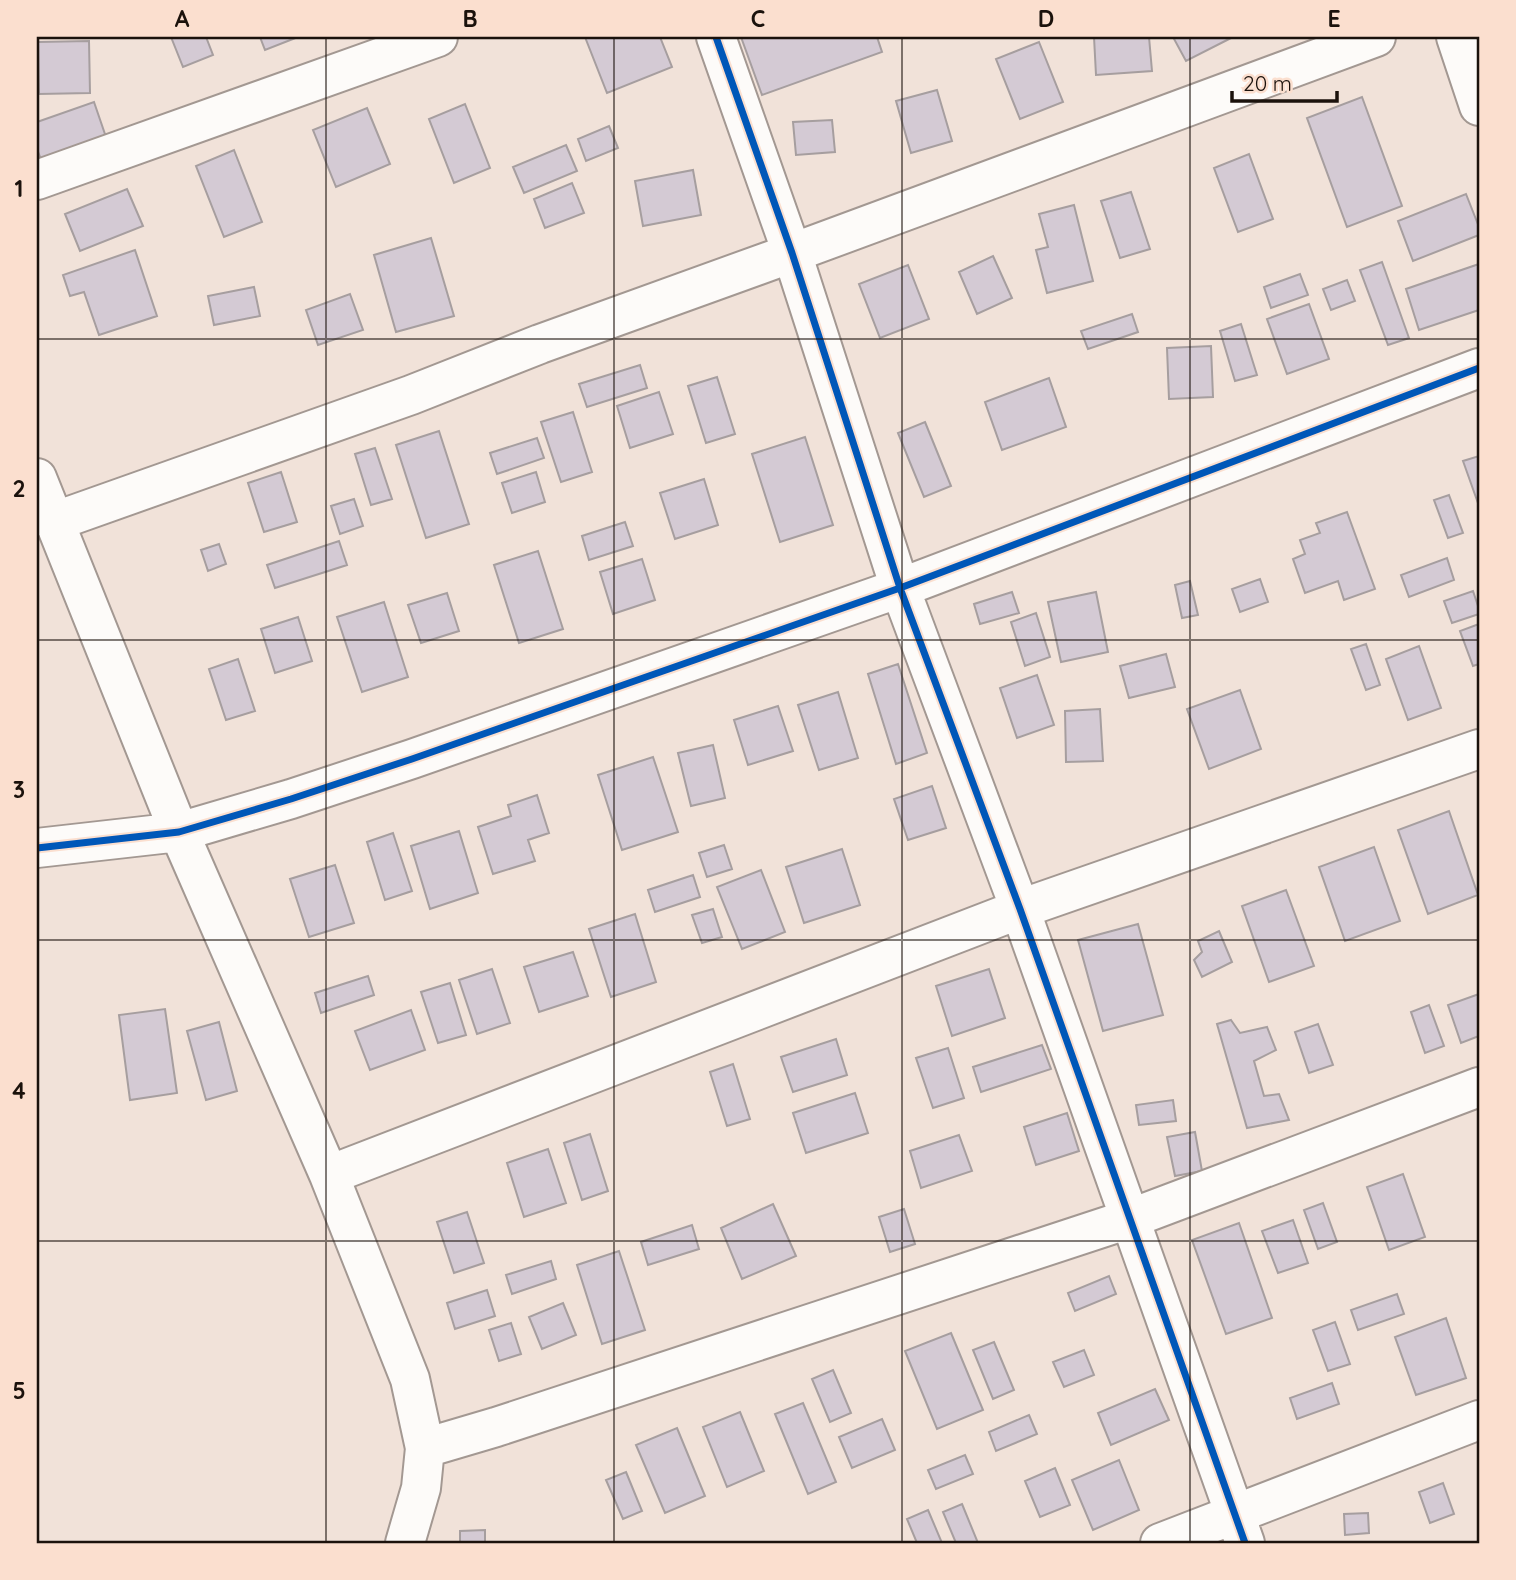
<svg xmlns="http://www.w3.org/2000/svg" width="1516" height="1580" viewBox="0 0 1516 1580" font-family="Quicksand,sans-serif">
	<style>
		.building { fill: #d4cad4; stroke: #a69e9f; stroke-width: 2 }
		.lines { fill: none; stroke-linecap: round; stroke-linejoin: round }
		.minor-casing { stroke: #a39892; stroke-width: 42 }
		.minor { stroke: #fdfbf9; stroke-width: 38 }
		.cycleway-casing { stroke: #fbdfcf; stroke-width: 11 }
		.cycleway { stroke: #0057b8; stroke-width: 7 }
		.grid { fill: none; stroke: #1b120c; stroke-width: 2; stroke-opacity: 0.55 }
		.neatline { fill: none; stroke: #1b120c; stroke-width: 2.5 }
		.grid-label { font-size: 23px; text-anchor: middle; font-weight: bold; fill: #1b120c }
	</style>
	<rect width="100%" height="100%" fill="#f1e2d9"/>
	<path class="building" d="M171,37H206L213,55L183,67Z
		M260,37H298L265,50Z
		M585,37H660L672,67L607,93Z
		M741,37H877L882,52L762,95Z
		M1094,37H1149L1152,71L1096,75Z
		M1173,37H1233L1186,61Z
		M89,41L90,93L39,94L38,42Z
		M1039,42L1063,102L1020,119L996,59Z
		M937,90L952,141L911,153L896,101Z
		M1362,97L1402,206L1347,227L1307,118Z
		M94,102L108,143L44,167L37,149V122Z
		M465,104L490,168L454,183L429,119Z
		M367,108L390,164L336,187L313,130Z
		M832,120L835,152L796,155L793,122Z
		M609,126L618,148L586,161L578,139Z
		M566,145L577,171L524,193L513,167Z
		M234,150L262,222L224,237L196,166Z
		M1249,154L1273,219L1238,232L1214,168Z
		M693,170L701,215L643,226L635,181Z
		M572,183L584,213L545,228L534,199Z
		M127,189L143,226L80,251L65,214Z
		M1131,192L1150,249L1120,258L1101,201Z
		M1466,194L1479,227V235L1413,261L1398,221Z
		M1074,205L1093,281L1047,293L1036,250L1048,247L1039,214Z
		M431,238L454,316L396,332L374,255Z
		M135,250L157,316L99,335L84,292L70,296L63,275Z
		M993,256L1012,298L977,314L959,272Z
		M1382,262L1409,338L1388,345L1360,270Z
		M1479,264V310L1419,330L1406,289Z
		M908,265L929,319L880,338L859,284Z
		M1300,274L1308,295L1271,308L1264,287Z
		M1347,280L1355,301L1331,310L1323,289Z
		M254,287L260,316L214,325L208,296Z
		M350,294L363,330L318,345L306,310Z
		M1309,304L1329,359L1287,374L1267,319Z
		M1132,314L1138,332L1088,349L1081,331Z
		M1241,324L1257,375L1235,381L1220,331Z
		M1211,346L1213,397L1169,399L1167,348Z
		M640,365L647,388L587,407L579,384Z
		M717,377L735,434L706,443L688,386Z
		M1049,378L1066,427L1002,450L985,402Z
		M659,392L673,434L630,448L617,406Z
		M573,412L592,472L561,482L541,422Z
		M925,422L951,486L924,497L898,433Z
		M439,431L469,524L426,538L396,445Z
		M805,437L833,525L780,542L752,454Z
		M537,438L544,458L497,474L490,453Z
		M375,448L392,499L371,505L355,454Z
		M1479,456V506L1463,461Z
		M281,472L297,522L264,532L248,483Z
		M536,472L545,502L512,513L502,483Z
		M704,479L718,525L675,539L660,493Z
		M1449,495L1463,533L1448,538L1434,500Z
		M354,499L363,526L340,534L331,506Z
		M1347,512L1375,589L1344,600L1338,581L1305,593L1293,559L1305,554L1300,540L1320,533L1316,523Z
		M625,522L633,546L589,560L582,536Z
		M339,541L347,565L275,588L267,565Z
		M219,544L226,564L208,571L201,550Z
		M538,551L563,629L519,643L494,565Z
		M1447,558L1454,580L1409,597L1401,575Z
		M642,559L655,600L613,614L600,572Z
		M1260,579L1268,602L1240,612L1232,589Z
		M1190,581L1198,615L1182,618L1175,585Z
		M1473,591L1479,609V614L1452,623L1444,601Z
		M1012,592L1019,613L980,624L974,604Z
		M1096,592L1108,652L1061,662L1048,602Z
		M447,593L459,631L421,643L408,605Z
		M384,602L408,677L362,692L337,617Z
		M1036,613L1050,657L1025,666L1011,622Z
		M298,617L312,661L275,673L261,629Z
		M1479,624V664L1473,666L1460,631Z
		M1366,644L1380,685L1366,690L1351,649Z
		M1419,646L1441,708L1408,720L1386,659Z
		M1166,654L1175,687L1129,698L1120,666Z
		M238,659L255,711L226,720L209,669Z
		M898,664L927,753L896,764L868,674Z
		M1037,675L1054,725L1017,738L1000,688Z
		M1240,690L1261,749L1209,769L1187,709Z
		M838,692L858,758L819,770L798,705Z
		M778,706L793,751L748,765L734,720Z
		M1100,709L1103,761L1066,762L1065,711Z
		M713,745L725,798L691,806L678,753Z
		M653,757L678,832L622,850L598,775Z
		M932,786L946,828L908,840L894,799Z
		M537,795L549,833L528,840L535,861L493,874L478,827L511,816L508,805Z
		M1449,811L1478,895L1428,914L1398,830Z
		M459,831L478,893L430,909L411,846Z
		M393,833L412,891L385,900L367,842Z
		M724,845L732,869L707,877L699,853Z
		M1374,847L1400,921L1345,941L1319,867Z
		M842,849L860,905L804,923L786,867Z
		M335,865L354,923L309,937L290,879Z
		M761,870L785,932L742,949L717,887Z
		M693,875L700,897L655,912L648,890Z
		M1286,890L1314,966L1269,982L1242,906Z
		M713,909L722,937L702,943L692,915Z
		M635,914L656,982L611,997L589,929Z
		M1138,924L1163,1015L1103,1031L1078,940Z
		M1219,931L1232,962L1202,977L1194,960L1202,952L1198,941Z
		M573,952L588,996L539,1012L524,967Z
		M492,969L510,1023L477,1034L459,980Z
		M989,969L1005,1018L952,1036L936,986Z
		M368,976L374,995L321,1013L315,993Z
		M450,983L466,1035L438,1043L421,992Z
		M1479,994V1036L1461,1043L1448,1005Z
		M1429,1005L1444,1046L1425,1053L1411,1012Z
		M165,1009L177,1093L130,1100L119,1015Z
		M411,1010L425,1050L370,1070L355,1031Z
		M1231,1020L1240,1033L1267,1027L1276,1050L1254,1061L1264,1096L1279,1094L1289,1120L1247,1128L1217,1024Z
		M219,1022L237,1091L206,1100L187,1031Z
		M1318,1024L1333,1065L1309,1073L1295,1032Z
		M836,1039L847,1075L793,1092L781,1057Z
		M1042,1045L1051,1069L981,1092L973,1067Z
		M948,1048L964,1098L933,1108L916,1058Z
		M733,1064L750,1119L727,1126L710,1072Z
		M855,1093L868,1133L806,1153L793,1113Z
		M1173,1100L1176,1121L1139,1125L1136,1105Z
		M1067,1113L1079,1151L1036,1165L1024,1127Z
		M1195,1132L1202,1171L1175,1176L1167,1137Z
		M590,1134L608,1191L582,1200L564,1143Z
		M959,1135L972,1171L921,1188L910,1151Z
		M548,1149L566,1203L524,1217L507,1163Z
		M1403,1174L1425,1237L1389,1250L1367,1187Z
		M1323,1203L1337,1242L1318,1249L1304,1210Z
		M773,1204L796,1256L742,1279L721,1228Z
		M904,1209L915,1244L890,1252L879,1217Z
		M467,1212L484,1263L454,1273L437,1222Z
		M1293,1220L1308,1263L1278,1273L1262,1231Z
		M1239,1223L1272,1318L1226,1334L1192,1240Z
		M692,1225L699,1249L648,1265L641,1242Z
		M619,1251L645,1330L602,1344L577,1265Z
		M551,1261L556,1279L512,1294L506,1275Z
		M1109,1276L1116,1294L1075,1311L1068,1293Z
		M487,1290L495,1316L455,1329L447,1303Z
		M1397,1294L1404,1314L1358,1330L1351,1310Z
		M563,1303L576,1335L542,1349L529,1317Z
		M1446,1318L1466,1378L1416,1395L1395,1337Z
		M1335,1322L1350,1364L1328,1371L1313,1330Z
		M511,1323L521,1354L499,1361L489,1330Z
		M951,1333L983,1410L937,1429L905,1351Z
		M994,1342L1014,1390L993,1399L973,1350Z
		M1084,1350L1094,1375L1064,1387L1053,1362Z
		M833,1370L851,1413L830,1422L812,1379Z
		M1332,1383L1339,1404L1297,1419L1290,1398Z
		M1155,1389L1169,1420L1111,1445L1098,1413Z
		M803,1403L836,1482L808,1494L775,1414Z
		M740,1412L764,1471L727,1487L703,1427Z
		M1029,1415L1037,1434L996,1451L989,1432Z
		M882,1419L895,1450L852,1468L839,1437Z
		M677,1428L705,1496L665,1513L636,1445Z
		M965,1455L973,1474L936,1489L928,1470Z
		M1119,1460L1139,1510L1093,1530L1072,1480Z
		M1055,1468L1070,1505L1040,1517L1025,1481Z
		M626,1472L642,1511L623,1519L606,1480Z
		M1443,1483L1454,1514L1430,1523L1419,1492Z
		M962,1504L978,1543H956L943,1512Z
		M928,1510L942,1543H917L907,1519Z
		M1368,1513L1369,1533L1345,1535L1344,1514Z
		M485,1530V1543H460V1531Z"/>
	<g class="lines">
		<defs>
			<path id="minor" d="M716,37L792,253L900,588L1020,909L1245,1543
				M1456,37L1479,106
				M37,180L438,37
				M37,478L179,832L329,1175L410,1379L425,1448L421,1488L405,1543
				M53,522L411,395L540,344L792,253L1376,37
				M37,848L179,832L291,799L412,759L900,588L1479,368
				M329,1175L1020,909L1479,749
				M425,1448L496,1427L1129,1219L1479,1087
				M1160,1543L1479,1420"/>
		</defs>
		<use href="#minor" class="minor-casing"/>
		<use href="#minor" class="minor"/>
		<defs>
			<path id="cycleway" d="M716,37L792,253L900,588L1020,909L1245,1543
				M37,848L179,832L291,799L412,759L900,588L1479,368"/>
		</defs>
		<use href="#cycleway" class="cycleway-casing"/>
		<use href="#cycleway" class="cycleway"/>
	</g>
	<path class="grid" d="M326,37V1543M614,37V1543M902,37V1543M1190,37V1543M37,339H1479M37,640H1479M37,940H1479M37,1241H1479"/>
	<rect width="1516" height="1580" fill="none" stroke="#fbdfcf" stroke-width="77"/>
	<path d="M1232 91v10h105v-10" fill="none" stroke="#1b120c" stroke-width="3.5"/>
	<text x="1243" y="91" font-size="21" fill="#1b120c" stroke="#fbdfcf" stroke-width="5" paint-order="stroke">20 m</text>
	<rect x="38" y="38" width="1440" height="1504" class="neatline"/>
	<g class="grid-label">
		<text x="182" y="27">A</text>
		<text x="470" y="27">B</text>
		<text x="758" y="27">C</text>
		<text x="1046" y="27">D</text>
		<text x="1334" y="27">E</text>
		<text x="19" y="197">1</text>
		<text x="19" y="497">2</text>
		<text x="19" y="798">3</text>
		<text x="19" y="1099">4</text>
		<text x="19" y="1399">5</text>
	</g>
</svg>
